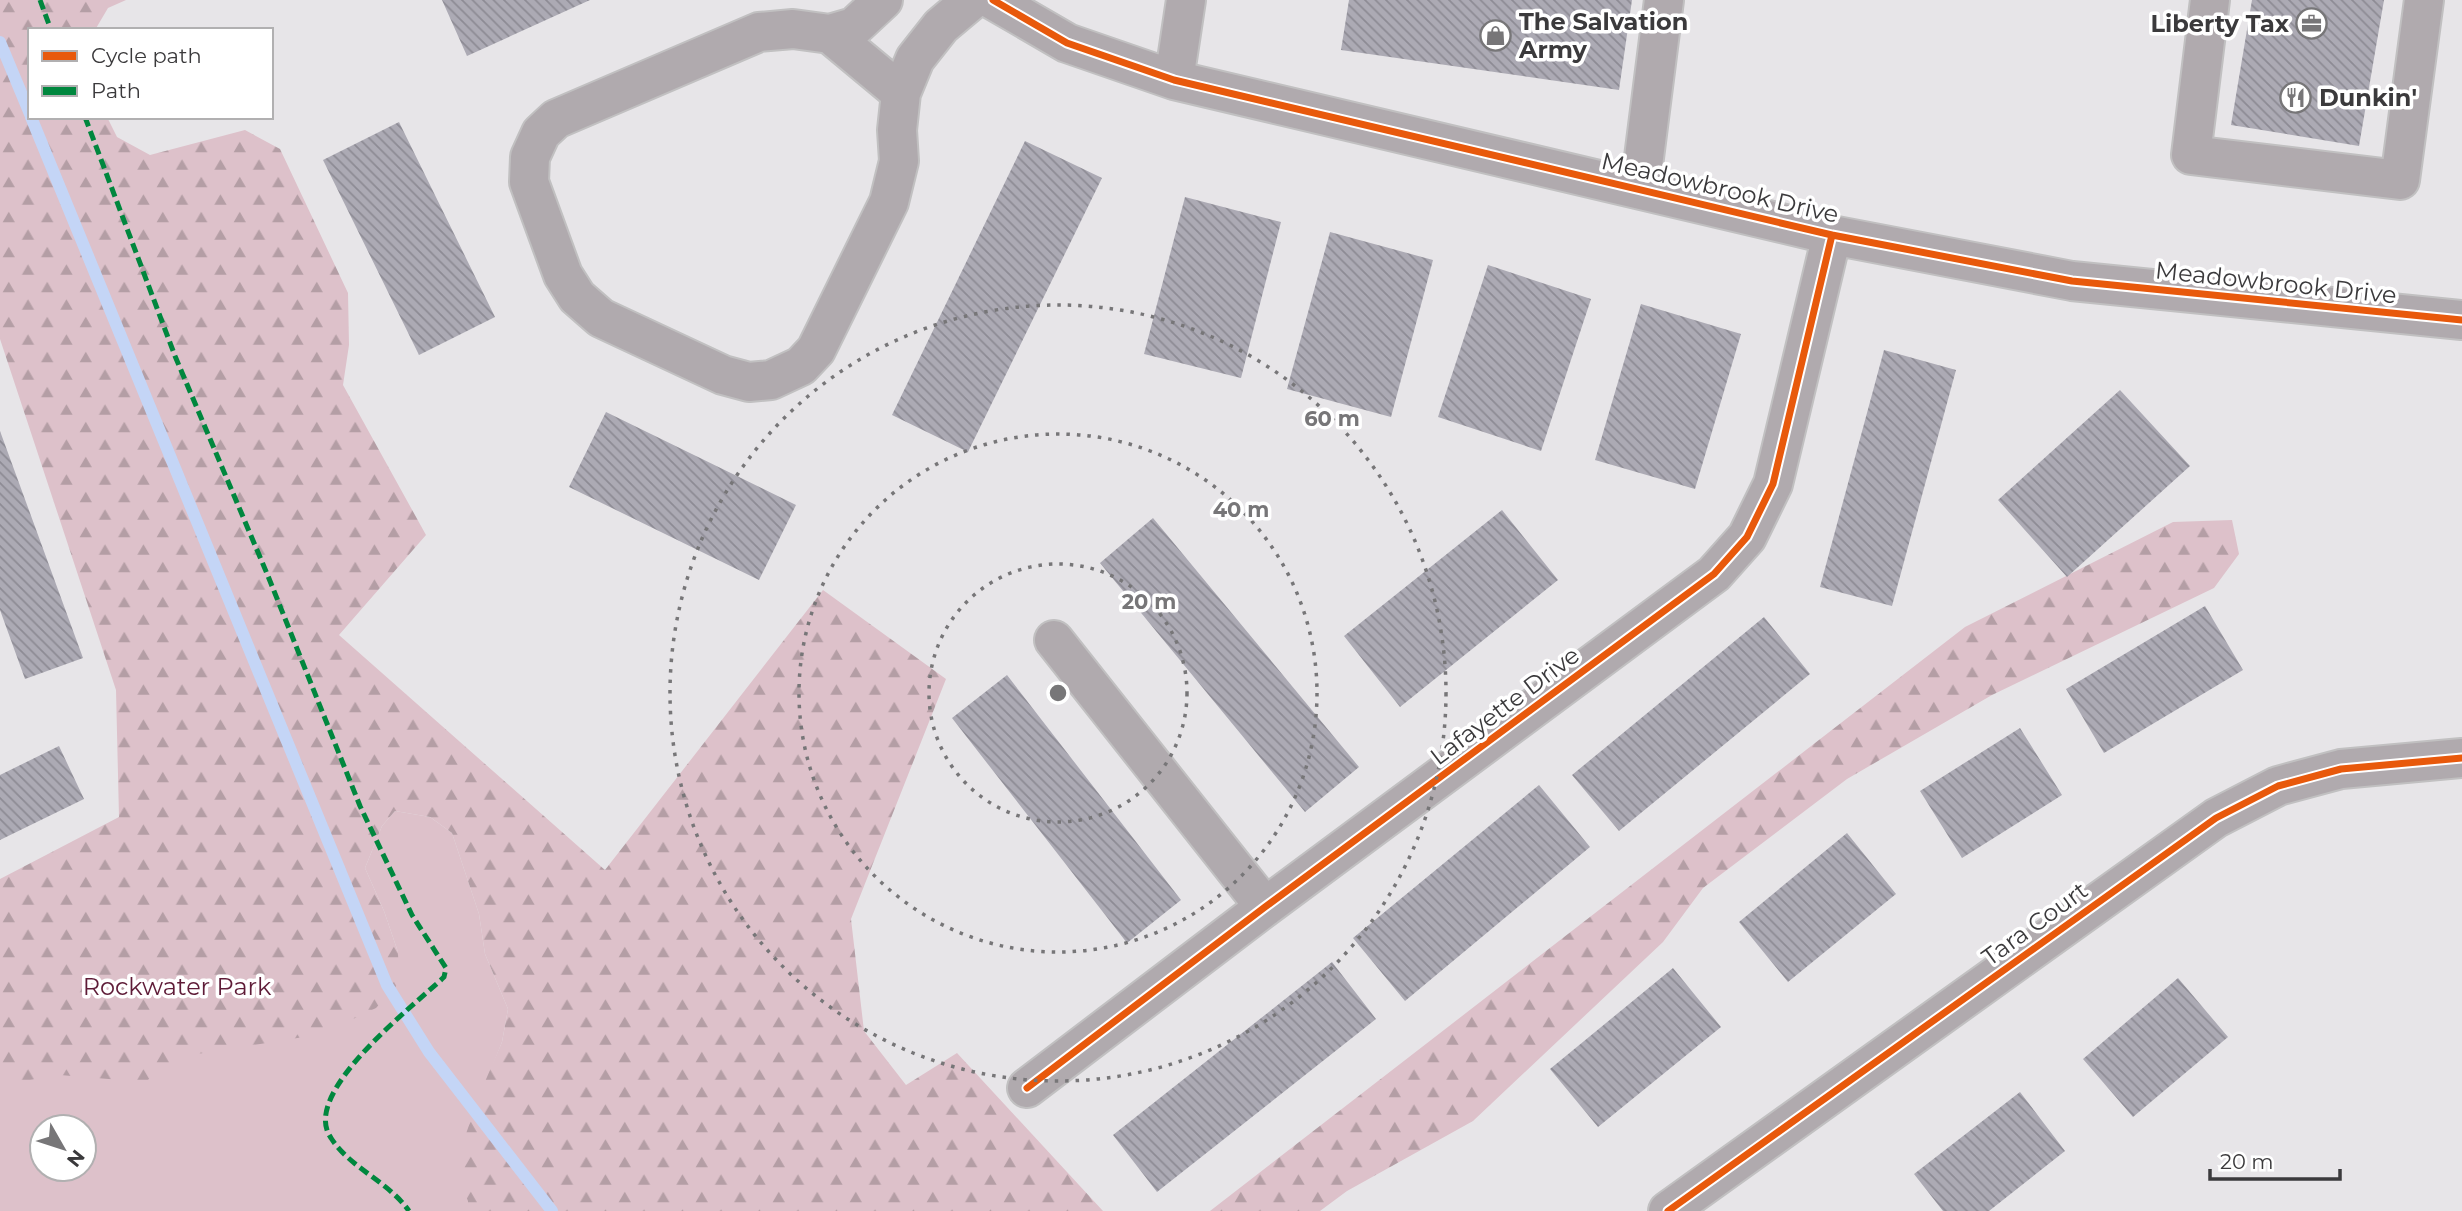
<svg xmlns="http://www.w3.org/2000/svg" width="2462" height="1211" viewBox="0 0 2462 1211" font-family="Montserrat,sans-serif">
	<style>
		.green { fill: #ddc1ca; fill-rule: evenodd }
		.forest { fill: url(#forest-firs) }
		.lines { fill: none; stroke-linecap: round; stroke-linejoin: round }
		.stream { stroke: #c4d5f6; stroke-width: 12 }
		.building { fill: url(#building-back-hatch) }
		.minor-casing { stroke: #c1c0c1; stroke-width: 42 }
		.minor { stroke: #b0aaae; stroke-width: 38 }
		.quiet { stroke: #00873e; stroke-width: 5; stroke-dasharray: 10 5; stroke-linecap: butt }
		.cycleway-casing { stroke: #fff; stroke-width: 11 }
		.cycleway { stroke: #e8590c; stroke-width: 7 }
		.ring { fill: none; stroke: #777678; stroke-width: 3.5; stroke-dasharray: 3.5 7 }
		.labels { text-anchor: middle; stroke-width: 7; stroke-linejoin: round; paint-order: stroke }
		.poi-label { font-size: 24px; font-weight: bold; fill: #3b3a3c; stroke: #fff; text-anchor: start }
		.street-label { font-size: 24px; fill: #3b3a3c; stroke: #fff }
		.park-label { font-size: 24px; fill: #5e1b37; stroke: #fff }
		.centre { fill: #777678; stroke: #fff; stroke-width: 3.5 }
		.ring-label { font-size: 21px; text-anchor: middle; font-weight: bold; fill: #777678; stroke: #fff; stroke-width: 7; stroke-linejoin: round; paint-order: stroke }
	</style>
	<defs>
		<pattern id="forest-firs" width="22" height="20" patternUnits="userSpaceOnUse" patternTransform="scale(1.75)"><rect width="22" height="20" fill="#ddc1ca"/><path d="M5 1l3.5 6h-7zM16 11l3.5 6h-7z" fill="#b49ea5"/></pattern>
		<pattern id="building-back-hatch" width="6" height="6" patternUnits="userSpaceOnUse" patternTransform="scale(1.75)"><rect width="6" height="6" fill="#acaab4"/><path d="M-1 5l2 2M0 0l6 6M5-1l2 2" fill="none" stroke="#8d8b94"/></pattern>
	</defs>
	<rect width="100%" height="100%" fill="#e7e5e8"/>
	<path class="green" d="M395,811L430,817L452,833L479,914L485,954L508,1009L502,1042L472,1117L537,1211H0V894L398,952L384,911L365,868L382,826ZM42,1127H84V1169H42Z"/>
	<path class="forest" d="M0,0H126L108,8L95,30H30V117H107L117,137L150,155L245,130L280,149L348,293L349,345L343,385L426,535L339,635L605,870L823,590L946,679L851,919L864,1031L906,1085L957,1053L1103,1211H468V1201L454,1168L481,1091L502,1042L508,1009L485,954L479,914L452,833L430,817L395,811L382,826L365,868L384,911L398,952L399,983L376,1008L322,1034L179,1057L145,1082L60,1075L0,1085V879L119,817L116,690L0,339Z
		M2232,520L2239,554L2214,588L1992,695L1847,779L1703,888L1663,942L1473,1121L1347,1191L1320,1211H1210L1965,627L2173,522Z"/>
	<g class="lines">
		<path class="stream" d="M0,42L30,114
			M31,117L387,985L429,1052L552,1211"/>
	</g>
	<path class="building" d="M442,0H590L467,56Z
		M1349,0H1632L1619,90L1341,50Z
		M2252,0H2384L2359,146L2231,125Z
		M399,122L495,317L419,355L323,160Z
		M1025,141L1102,178L968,452L892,415Z
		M1185,197L1281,222L1241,378L1144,354Z
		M1330,232L1433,260L1391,417L1287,389Z
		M1488,265L1591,299L1541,451L1438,417Z
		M1641,304L1741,334L1695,489L1595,460Z
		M1884,350L1956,370L1892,606L1820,587Z
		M2120,390L2190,466L2067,577L1998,500Z
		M606,412L796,505L759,580L569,487Z
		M0,431L83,658L25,679L0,610Z
		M1502,510L1558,580L1400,707L1344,636Z
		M1153,518L1359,767L1305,812L1100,563Z
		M2205,606L2243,670L2104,753L2066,689Z
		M1764,617L1810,674L1619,831L1572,775Z
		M1007,675L1181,900L1127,943L952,718Z
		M2020,728L2062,795L1962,858L1920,791Z
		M59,746L84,799L0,840V775Z
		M1539,785L1590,847L1405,1001L1353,938Z
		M1847,833L1896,894L1788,982L1739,922Z
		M1332,962L1376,1019L1157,1192L1113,1135Z
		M1673,968L1721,1027L1598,1127L1550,1069Z
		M2178,978L2228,1037L2133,1117L2083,1059Z
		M2020,1092L2065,1151L1989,1211H1943L1914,1174Z"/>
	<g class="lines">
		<defs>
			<path id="minor" d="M883,0L854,27L830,34L793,29L759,32L556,119L541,133L530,157L529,182L563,275L577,297L601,318L723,375L749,382L771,380L801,366L816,350L889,202L899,161L897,130L901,93L915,59L941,26L972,0
				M993,0L1067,43L1174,80L1832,235L2072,281L2462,320
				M2210,0L2191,155L2400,180L2424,0
				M830,34L901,93
				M1174,80L1186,0
				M1640,189L1664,0
				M1054,640L1265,907
				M1027,1088L1265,907L1714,574L1747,537L1773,484L1832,235
				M1668,1211L2216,818L2278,786L2341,769L2462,758"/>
		</defs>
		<use href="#minor" class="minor-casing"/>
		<use href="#minor" class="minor"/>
		<path class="quiet" d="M40,0L51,30
			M85,117L175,356L268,576L360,806L412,915L446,968L444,977C414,1006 299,1093 331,1138C351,1169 388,1181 409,1211"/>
		<defs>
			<path id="cycleway" d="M993,0L1067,43L1174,80L1832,235L2072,281L2462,320
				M1027,1088L1265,907L1714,574L1747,537L1773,484L1832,235
				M1668,1211L2216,818L2278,786L2341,769L2462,758"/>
		</defs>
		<use href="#cycleway" class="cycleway-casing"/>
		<use href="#cycleway" class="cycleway"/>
	</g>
	<g class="ring">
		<circle cx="1058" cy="693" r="129"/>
		<circle cx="1058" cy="693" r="259"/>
		<circle cx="1058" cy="693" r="388"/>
	</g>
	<defs>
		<symbol id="office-ring" viewBox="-11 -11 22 22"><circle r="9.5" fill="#fff" stroke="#777678" stroke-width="1.5"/><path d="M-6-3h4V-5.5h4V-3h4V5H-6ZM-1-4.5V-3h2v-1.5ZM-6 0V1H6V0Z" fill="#777678"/></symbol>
		<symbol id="shop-ring" viewBox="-11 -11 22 22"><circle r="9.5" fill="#fff" stroke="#777678" stroke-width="1.5"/><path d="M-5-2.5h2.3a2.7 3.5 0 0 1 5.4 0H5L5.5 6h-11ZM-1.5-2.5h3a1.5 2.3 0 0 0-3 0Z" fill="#777678"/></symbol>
		<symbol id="restaurant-ring" viewBox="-11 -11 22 22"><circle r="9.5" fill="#fff" stroke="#777678" stroke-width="1.5"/><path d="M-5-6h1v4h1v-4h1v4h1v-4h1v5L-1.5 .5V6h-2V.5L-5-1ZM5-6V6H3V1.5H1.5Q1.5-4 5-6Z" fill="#777678"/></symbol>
	</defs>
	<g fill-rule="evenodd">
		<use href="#office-ring" x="2294" y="6" width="35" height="35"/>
		<use href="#shop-ring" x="1478" y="18" width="35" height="35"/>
		<use href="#restaurant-ring" x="2278" y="80" width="35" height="35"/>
	</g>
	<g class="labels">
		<g class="poi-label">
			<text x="1519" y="30">The Salvation<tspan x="1519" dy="28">Army</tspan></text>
			<text x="2289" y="32" text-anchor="end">Liberty Tax</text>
			<text x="2319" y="106">Dunkin'</text>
		</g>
		<g class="street-label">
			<text transform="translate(1720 188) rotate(13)" y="8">Meadowbrook Drive</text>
			<text transform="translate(2276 283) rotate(6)" y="8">Meadowbrook Drive</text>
			<text transform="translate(1505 706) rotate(-37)" y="8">Lafayette Drive</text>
			<text transform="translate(2035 924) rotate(-36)" y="8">Tara Court</text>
		</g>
		<g class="park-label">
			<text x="177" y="995">Rockwater Park</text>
		</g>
	</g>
	<circle cx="1058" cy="693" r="10" class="centre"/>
	<g class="ring-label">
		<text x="1332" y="426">60 m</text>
		<text x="1241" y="517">40 m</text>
		<text x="1149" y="609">20 m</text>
	</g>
	<rect x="28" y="28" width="245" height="91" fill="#ffffff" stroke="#b1b0b1" stroke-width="2"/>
	<rect x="42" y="51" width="35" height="10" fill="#e8590c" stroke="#b1b0b1" stroke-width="2"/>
	<text x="91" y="63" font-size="21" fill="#3b3a3c">Cycle path</text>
	<rect x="42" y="86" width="35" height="10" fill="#00873e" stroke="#b1b0b1" stroke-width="2"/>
	<text x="91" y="98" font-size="21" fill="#3b3a3c">Path</text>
	<g transform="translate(63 1148) rotate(129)"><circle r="33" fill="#ffffff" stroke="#b1b0b1" stroke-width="2"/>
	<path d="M0-5L12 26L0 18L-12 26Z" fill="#777678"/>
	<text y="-10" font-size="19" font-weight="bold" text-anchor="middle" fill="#3b3a3c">N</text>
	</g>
	<path d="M2210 1169v10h130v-10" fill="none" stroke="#3b3a3c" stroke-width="3.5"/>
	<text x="2220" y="1169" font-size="21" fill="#3b3a3c" stroke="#ffffff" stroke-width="5" paint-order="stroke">20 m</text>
</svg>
